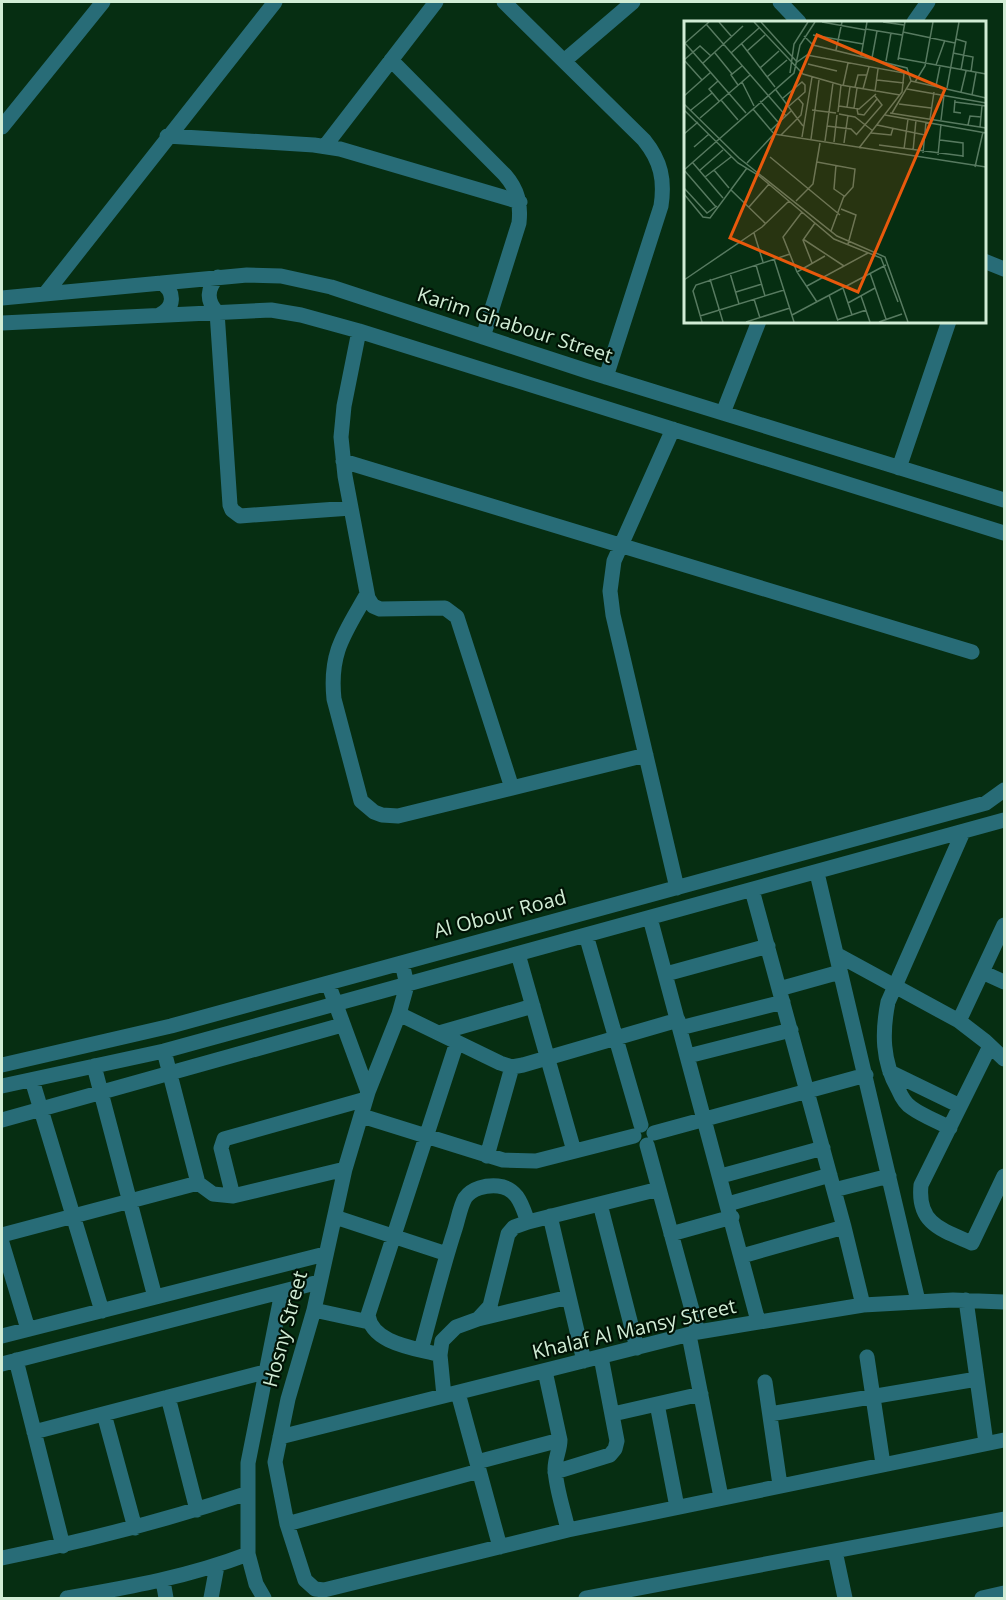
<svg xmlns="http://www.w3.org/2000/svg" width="1006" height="1600" viewBox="0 0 1006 1600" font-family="'Open Sans',sans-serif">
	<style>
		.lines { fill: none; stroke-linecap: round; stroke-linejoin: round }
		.minor { stroke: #286c77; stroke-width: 15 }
		.labels { text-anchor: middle; stroke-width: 4.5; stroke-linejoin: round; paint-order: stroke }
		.street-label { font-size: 20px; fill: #d1ecd5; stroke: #011305 }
		.inset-road { fill: none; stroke: #577a60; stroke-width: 1.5 }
		.view { fill: #e8590c; fill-opacity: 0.15; stroke: #e8590c; stroke-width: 3 }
		.inset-edge { fill: none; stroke: #d1ecd5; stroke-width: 3 }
	</style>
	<rect width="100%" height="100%" fill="#062e12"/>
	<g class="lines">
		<path class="minor" d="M504,2L644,140C661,161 665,180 661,206L606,377
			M780,2L799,22
			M914,22L928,2
			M391,60L505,175C518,190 521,204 519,223L483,337
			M564,61L633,2
			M2,127L103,2
			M167,136L314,145L340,149L520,202
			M325,146L436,2
			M984,261L1004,269
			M218,277C207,288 206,301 217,312L230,505L232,510L240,516L351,508
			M45,294L275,2
			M2,298L247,275L281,276L331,287L587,371L1004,500
			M159,315C175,308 175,292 162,283
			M2,323L271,310L301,315L359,331L1004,533
			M359,331L344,406L341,437L345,476L368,598L373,606L380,609L445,608L457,617L512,788
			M723,413L759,321
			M673,429L614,561L610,591L613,615L677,888
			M343,461L972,652
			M899,468L949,321
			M367,594C345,633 329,652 334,699L361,801L374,812L382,815L398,816L646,755
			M817,873L918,1301
			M752,890L844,1227L863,1305
			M650,918L758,1321
			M586,935L641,1125
			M518,954L574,1151
			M836,954L959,1021L985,1041L1004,1059
			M402,963L407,985L399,1014L368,1092L345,1169L314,1310L288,1399L275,1462L287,1524L305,1580L315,1589L324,1590L568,1530L1004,1440
			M982,972L1004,982
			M666,974L768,946
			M328,983L368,1092
			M779,989L840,972
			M399,1014L500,1063L512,1067L523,1065L678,1020
			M959,1021L1004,925
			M680,1028L783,1002
			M439,1033L533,1006
			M990,1046L921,1185C917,1224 942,1230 972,1243L1004,1176
			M164,1051L198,1183
			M688,1056L791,1030
			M2,1065L171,1026L986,803L1004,790
			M94,1066L155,1297
			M890,1072L960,1106
			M32,1080L102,1311
			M2,1086L164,1051L1004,820
			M362,1116L503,1160L536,1161L634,1136
			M2,1120L342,1025
			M950,1128C937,1121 923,1116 912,1108C905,1104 901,1096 898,1089C882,1061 882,1032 888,1002L963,832
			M654,1133L866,1075
			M647,1145L698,1332
			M487,1156L512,1067
			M721,1176L823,1148
			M834,1190L889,1176
			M233,1196L221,1148L224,1139L366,1099
			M600,1204L637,1348
			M728,1204L830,1175
			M550,1216L584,1361
			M335,1217L447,1254
			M671,1234L732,1217
			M2,1235L198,1183L213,1194L233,1196L345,1169
			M2,1243L28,1329
			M742,1256L844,1227
			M966,1300L986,1443
			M314,1310L369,1322
			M478,1319L569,1297
			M689,1335L721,1497
			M2,1336L325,1254
			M421,1350C432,1310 442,1269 455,1229C458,1220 460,1207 465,1198C472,1188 486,1185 498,1186C518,1188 522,1206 528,1222
			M440,1355C416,1348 372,1344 368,1315L457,1042
			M867,1357L883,1464
			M16,1360L63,1546
			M2,1364L319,1282
			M545,1371L560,1440C560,1450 555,1458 555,1469C556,1489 564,1511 568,1530
			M765,1382L780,1485
			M458,1393L500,1547
			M444,1396L440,1355L442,1341L456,1327L478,1319L490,1306L508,1234L514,1227L528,1222L659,1189
			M168,1397L197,1510
			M657,1404L677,1507
			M104,1414L135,1528
			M613,1414L701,1394
			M770,1414L977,1379
			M34,1432L265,1372
			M280,1437L698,1332L863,1305L953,1300L1004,1302
			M477,1462L560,1440
			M555,1472L610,1455L615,1449L617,1441L601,1357
			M287,1524L479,1471
			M835,1551L845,1598
			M2,1558C85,1541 167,1520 248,1493
			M163,1581L166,1598
			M67,1598C130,1587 188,1577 248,1554
			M211,1598L217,1566
			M264,1598L256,1584L248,1554V1463L282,1292
			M586,1598L1004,1519
			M982,1598L1004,1593"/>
	</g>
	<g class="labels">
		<g class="street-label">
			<text transform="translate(515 325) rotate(18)" y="7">Karim Ghabour Street</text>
			<text transform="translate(500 914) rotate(-15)" y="7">Al Obour Road</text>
			<text transform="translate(285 1329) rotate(-75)" y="7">Hosny Street</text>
			<text transform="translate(634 1329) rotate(-13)" y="7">Khalaf Al Mansy Street</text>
		</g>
	</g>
	<g transform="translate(684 21)">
		<rect width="302" height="302" fill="#062e12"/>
		<path class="inset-road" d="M35,1L48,16M70,1L119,53L157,64L216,74M77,1L113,41L123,34L220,52L218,71L175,127M138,1L182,9M199,1L220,4M22,3L102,95M182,8L218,14M219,11L271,22M129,14L179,23M120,15L129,24L223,47L227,60L208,92M272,18L282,21L277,49M1,22L62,92M57,22L91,66M0,23L25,1M152,29L158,1M63,30L81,14M31,32L48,53M47,32L75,7M269,32L289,36L287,51M177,35L183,1M188,37L193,10M214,37L302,53M0,39L16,25L27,35M0,39L18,59M214,39L221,1M202,40L207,12M19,42L59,5M124,43L153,50M252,44L261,19M76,47L95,30M106,52L110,23L124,1M83,56L103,39M193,59L220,62M34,60L25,68L35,80M227,60L302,77M58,61L70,85M231,61L241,45L249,1M54,64L47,54L58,45M159,65L164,42M252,65L256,45M171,66L174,54H183M263,67L275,1M179,68L185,46M223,68L302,82M92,69L119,105M191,70L194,48M277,71L282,50M288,74L292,52M0,75L27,51M99,77L118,61L121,64V71L105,85M37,79L54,99M271,79L270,91L277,92M76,80L94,101M271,81L302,85M0,83L55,137L153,215L201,236L224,301M215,83L247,87M155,85L175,88L192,73M163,86L166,66M170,87L173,67M69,88L91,114M173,88L174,93L180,94L193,78M0,89L54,142L74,154L150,218L197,237L214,281M7,89L28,72M128,89L152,92M154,91L157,64M206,92L302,107M155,93L171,96L189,110M201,94L302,112M16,97L66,54M246,98L250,71M257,99L260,74M193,104L241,114M284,104L286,95L297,96M143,105L167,108L173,114M296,106L298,85M87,109L107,90M187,112L207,114L209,107M0,113L14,101M97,114L117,94L119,83L114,77M172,114L198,84L191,75M118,116L128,56M127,118L135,59M256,119L279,122V136M141,120L149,62M150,121L153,94M160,122L164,94M195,124L279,135M10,126L25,113M220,128L224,98M229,130L232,99M239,132L242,101M254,134L257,103M86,136L156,194M133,141L171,148L169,166L160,176M9,142L39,177M63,142L90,113L302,146M291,146L299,111M0,149L110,52L116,24L131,1M0,149L32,186M30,149L45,167M15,150L39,129M21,156L47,136M0,167L23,192L33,185M47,169L82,203M0,173L19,196L26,197L63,147M112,180L129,163L136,122M65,186L85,163M157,188L172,194L164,223M118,191L99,216L113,251L133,281M147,210L160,175L150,168L152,144M70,212L79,241M119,218L160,245M90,238L110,301M128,242L119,219L131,202M72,244L81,275M113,251L141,235M46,252L55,283M186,252L202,298M26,258L39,301M0,259L78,206L105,180M123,265L184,232M159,267L168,294M52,271L78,263M145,274L154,300M177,275L186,301M70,278L76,297M164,282L191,267M108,294L202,244M16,295L100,269M153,299L182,289M18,301L9,270L12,264L106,233M62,301L106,287M195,301L218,293"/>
		<path class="view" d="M133,14L261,68L174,271L46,217Z"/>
		<rect width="302" height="302" class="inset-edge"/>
	</g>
	<rect width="1006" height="1600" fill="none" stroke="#d1ecd5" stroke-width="6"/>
</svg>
